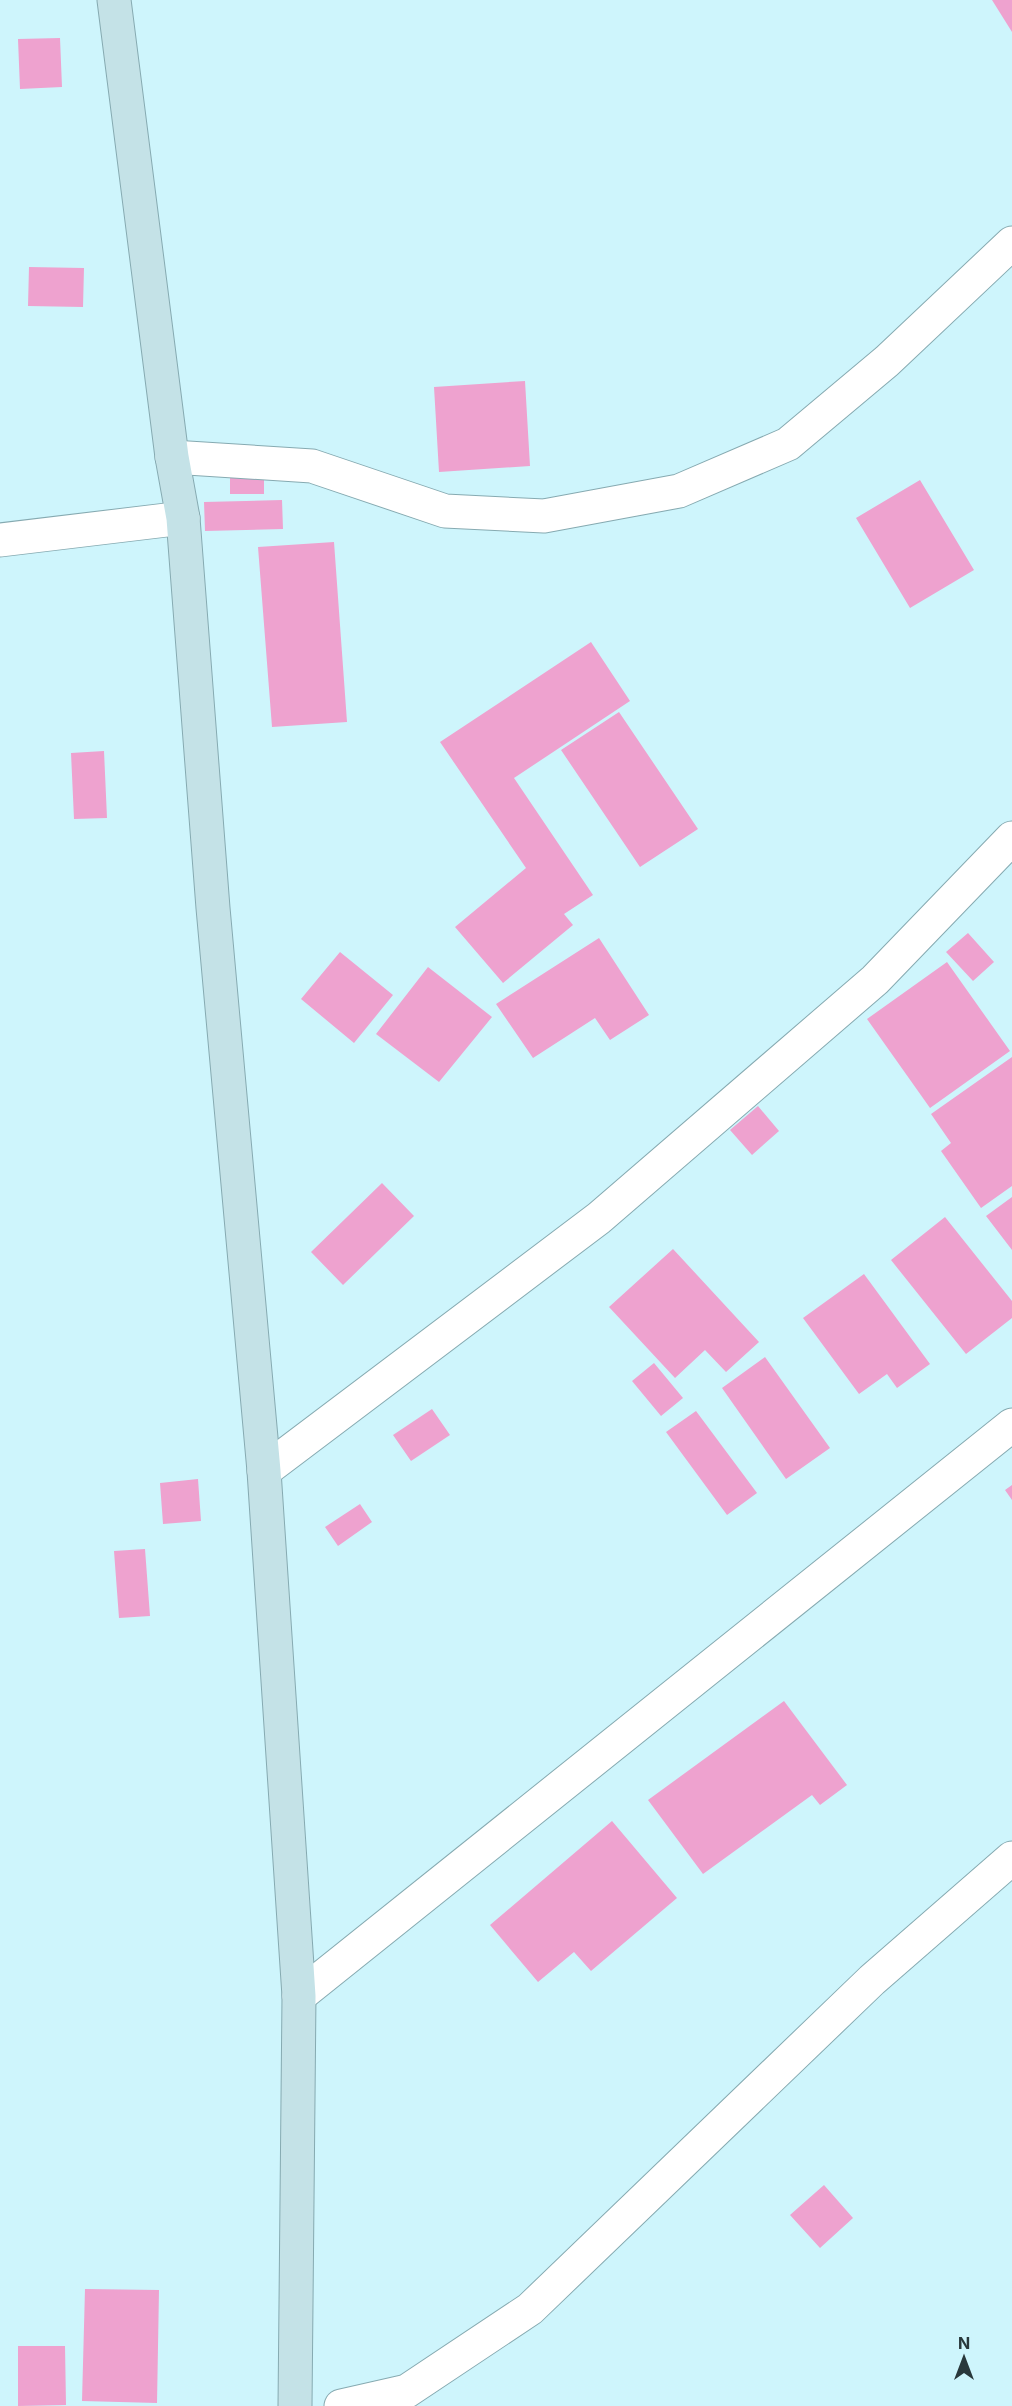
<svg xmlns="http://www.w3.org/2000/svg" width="1012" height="2406" viewBox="0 0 1012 2406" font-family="Inter,sans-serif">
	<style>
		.building { fill: #eea2cf }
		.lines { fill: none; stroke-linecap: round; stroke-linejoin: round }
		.street-casing { stroke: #86aab1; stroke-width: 35 }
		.secondary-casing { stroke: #86aab1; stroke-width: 35 }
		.street { stroke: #fff; stroke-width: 33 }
		.secondary { stroke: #c4e2e7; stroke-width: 33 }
	</style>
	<rect width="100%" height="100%" fill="#cef5fc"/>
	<path class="building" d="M992,0H1012V32Z
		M60,38L62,87L20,89L18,39Z
		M29,267L84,268L83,307L28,306Z
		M525,381L530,466L439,472L434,387Z
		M230,472H264V494H230Z
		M920,480L974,570L910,608L856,518Z
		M282,500L283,529L205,531L204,502Z
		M334,542L347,722L272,727L258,547Z
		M591,642L630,701L514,778L593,895L564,914L573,925L503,983L455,927L526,868L440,742Z
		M619,712L698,829L640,867L561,750Z
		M104,751L107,818L74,819L71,753Z
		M968,933L994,962L973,981L946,952Z
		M599,938L649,1015L610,1040L595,1018L533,1058L496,1004Z
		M340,952L393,995L354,1043L301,999Z
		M947,962L1010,1051L930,1108L867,1019Z
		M428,967L492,1017L439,1082L376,1034Z
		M1012,1057V1186L981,1208L941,1151L951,1143L931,1114Z
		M758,1106L779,1131L752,1155L730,1130Z
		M382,1183L414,1216L343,1285L311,1252Z
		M1012,1197V1250L986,1216Z
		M945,1217L1012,1301V1318L966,1354L891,1260Z
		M673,1249L759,1342L726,1372L705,1350L675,1378L609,1307Z
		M864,1274L930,1364L897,1388L887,1374L859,1394L803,1318Z
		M765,1357L830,1448L786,1479L722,1388Z
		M654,1363L683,1398L661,1416L632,1381Z
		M432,1409L450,1435L411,1461L393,1435Z
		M696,1411L757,1493L727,1515L666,1432Z
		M198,1479L201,1521L163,1524L160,1483Z
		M1012,1485V1500L1005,1490Z
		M360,1504L372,1522L338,1546L325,1527Z
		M145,1549L150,1616L119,1618L114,1551Z
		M784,1701L847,1785L820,1805L812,1795L703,1874L648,1800Z
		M612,1821L677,1898L591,1971L574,1952L538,1982L490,1925Z
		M824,2185L853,2218L820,2248L790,2215Z
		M85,2289L159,2290L157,2403L82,2401Z
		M18,2346H65L66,2405L18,2406Z"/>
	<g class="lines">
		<defs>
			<path id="street" d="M172,457L312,466L445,511L544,516L679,491L788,444L887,361L1012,243
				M0,540L183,518
				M264,1471L599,1218L875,980L1012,838
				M299,1996L1012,1425
				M341,2406L407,2391L530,2309L872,1980L1012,1858"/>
			<path id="secondary" d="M114,0L172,457L183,518L213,908L264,1471L299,1996L295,2406"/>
		</defs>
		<use href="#street" class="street-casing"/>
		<use href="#secondary" class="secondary-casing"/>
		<use href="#street" class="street"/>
		<use href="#secondary" class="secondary"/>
	</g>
	<g transform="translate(964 2358)" stroke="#cef5fc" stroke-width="4.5" paint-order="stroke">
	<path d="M0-4.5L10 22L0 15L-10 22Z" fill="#29383b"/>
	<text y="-9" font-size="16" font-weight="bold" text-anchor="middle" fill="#29383b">N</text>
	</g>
</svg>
